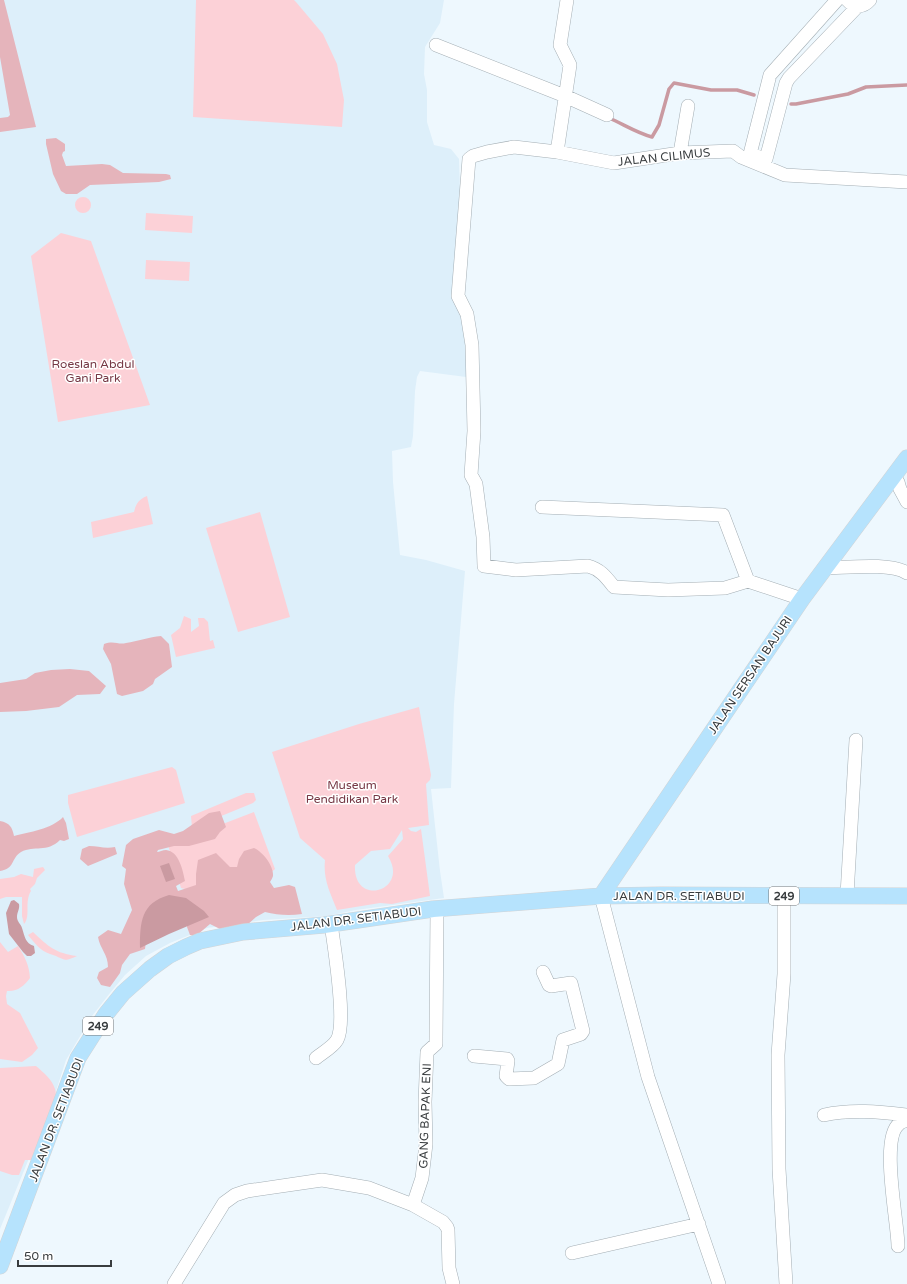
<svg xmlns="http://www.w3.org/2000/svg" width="907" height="1284" viewBox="0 0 907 1284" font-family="'Varela Round',sans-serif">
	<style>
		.built { fill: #ddeffa }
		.green { fill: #fcd1d7; fill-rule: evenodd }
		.forest { fill: #e5b4bb }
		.water { fill: #ca9aa1 }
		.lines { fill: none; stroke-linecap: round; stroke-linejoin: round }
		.stream { stroke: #ca9aa1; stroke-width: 3.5 }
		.minor-casing { stroke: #a4aeb4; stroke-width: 14 }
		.major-casing { stroke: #d3d4d5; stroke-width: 17 }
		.minor { stroke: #fff; stroke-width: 13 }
		.major { stroke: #b6e3fd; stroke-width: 16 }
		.labels { text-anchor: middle; stroke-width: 3; stroke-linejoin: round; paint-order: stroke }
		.shield { fill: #fff; stroke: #747779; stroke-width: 1 }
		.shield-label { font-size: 11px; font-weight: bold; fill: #393d3f }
		.street-label { font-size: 12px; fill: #393d3f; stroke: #fff }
		.park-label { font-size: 12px; fill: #763845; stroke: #fff }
	</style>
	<rect width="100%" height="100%" fill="#eef8fe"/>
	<path class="built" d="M0,0H444L440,23L425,47L424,74L427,90V122L434,145L451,149L459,159L464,317L472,377H466L420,371L417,377L415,391L413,436L411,447L392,451L393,482L400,555L426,560L465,571L454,704L451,788L431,789L440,871L444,898L356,910L327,916L263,920L207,928L170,943L146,956L125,975L110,993L92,1016L66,1060L56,1091L39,1134L0,1229Z"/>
	<path class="green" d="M196,0H294L296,2L323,34L337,64L344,100L342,127L193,117Z
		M75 205a8 8 0 1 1 16 0a8 8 0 1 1-16 0Z
		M146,213L193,216L192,233L145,230Z
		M61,233L91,241L150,405L58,422L31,256Z
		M146,260L190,262L189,281L145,279Z
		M147,496L153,524L93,538L91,522L134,512C136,504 138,500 147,496Z
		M260,512L290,617L238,632L206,528Z
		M184,616L191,619V632L199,626L198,618H204L208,622L210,641L213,640L215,648L176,657L171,635L180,628Z
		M419,707L431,775L430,780L426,784L429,825L408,828L411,831L416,832L421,829L430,896L392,904L380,903L337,910C330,892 323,880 325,860L300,838L272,752L359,724ZM402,830L403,839L388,856C410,891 353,908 355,865L371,851L390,849Z
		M172,767L176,770L185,803L77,837L68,803V795Z
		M246,793H254L256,800L253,803L192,828L191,816Z
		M254,812L275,869L268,875L204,894L181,888L168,845Z
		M43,867L45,870L37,878L35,884L30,889L31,891C24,902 31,916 24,924L22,916V897H6L0,899V879L14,877L21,874L33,877L34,869Z
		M33,932C49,947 55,953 77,956C65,961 67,961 56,956C54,955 52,955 50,954C40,951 34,942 28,935Z
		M0,942L8,952L18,946C25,957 29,965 30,978C24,986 17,992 7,991L6,996L7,1004L20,1013L38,1048L32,1055L22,1062L0,1059Z
		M36,1066C44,1073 52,1079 55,1089C60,1102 41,1146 36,1160H25L19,1175H12L0,1171V1068Z"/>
	<path class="forest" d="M0,0H4L36,127L0,132V118L8,117L10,115L0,57Z
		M56,138L65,144V151L63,152L62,155L66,166L102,164L110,165L123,173L166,174L170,175L171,179L159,182L90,185L77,194H66L61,191L53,174L46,144V139Z
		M161,636L169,644L172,667L155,679L153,684L143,691L122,696L117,694L111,664L103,649L104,644C114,640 118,645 126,643C138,641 149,637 161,636Z
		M70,669L89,671L106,686L100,694L77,695L59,707L26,711L0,712V683L26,679L35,673L51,670Z
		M220,811L226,827L220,832L215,839L189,846H174L158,850L157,852C159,852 163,850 166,850C179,851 183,871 185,881L176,886L178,891L196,885V874L198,860L216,853L230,867H237L239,859L244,851L254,848C263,852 274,866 273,876C272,879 271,880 270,882L274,888L289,885L295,887L302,914C289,916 277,915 265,912L256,917L246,926L222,930L210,924L196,936L190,935L187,927V920L147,932L145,949L130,954L122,965L120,973L110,987L101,985L97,978L99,972L108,967C108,954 100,949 98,937L108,930L121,934L132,910L124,884L126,869L122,866L126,845L133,839L159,830L174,834L183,831L209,813Z
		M63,817L66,823L69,839L64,841L60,840C47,853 34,845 21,852C11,858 15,869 0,871V821C10,823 12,827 14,836C29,832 52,829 63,817Z
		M89,846C98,846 105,849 115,847L117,854L88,866L80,859L82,849Z"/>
	<path class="water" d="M169,863L175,879L166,882L160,866Z
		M169,895L186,898L204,911L209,917L169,934L140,948C140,922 141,903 169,895Z
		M14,900L19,904C20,909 17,912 17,917C17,922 21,924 22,928C25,937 25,943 34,946L35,953L31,956H27L23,952L9,934L6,913L11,901Z"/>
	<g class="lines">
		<path class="stream" d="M791,104H796L848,94L866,87L907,85
			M609,118C623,124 637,133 652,137L659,125L669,89L674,83L711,90H737L754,95"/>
		<defs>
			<path id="minor" d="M837,0L770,75L750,154L766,159L786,83L789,78L858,6
				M847,0C854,8 863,8 870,0
				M436,45L565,96L607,115
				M557,152L570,65L560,45L567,0
				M680,153L688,106
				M891,479L898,482L900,489L907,502
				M542,507L723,515L748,581
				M824,568C845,568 890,562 907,573
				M748,581L725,588L668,590L614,587C606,577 600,569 588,566L516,570L484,566L483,537L476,484L471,475L474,431L472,345L467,314L458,296L469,159L473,156L487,152L514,147L557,152L614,163L680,153L733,151L741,157L785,175L907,182
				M748,581L802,599
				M847,895L856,740
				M601,896L648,1077L719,1284
				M784,896V974L778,1055L779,1169L786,1284
				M474,1056L507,1059L508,1061L506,1076L509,1079L534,1078L558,1064L563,1040L581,1034L583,1031L571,983L551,986L549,985L543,972
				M316,1058C322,1053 333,1047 337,1040C347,1023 334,946 331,924
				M824,1115C852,1109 879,1112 907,1115
				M413,1205L422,1178L426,1144L425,1102L427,1052L436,1044V1040L437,909
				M898,1246C898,1223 880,1138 899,1124C901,1122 905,1121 907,1120
				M572,1253L699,1224
				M174,1284L224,1203L235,1195L247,1191L322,1180L369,1188L413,1205L443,1222L447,1227L448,1230L449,1268L453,1284"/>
			<path id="major" d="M601,896L802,599L907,458
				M0,1266L78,1058L106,1014L123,993L150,969L168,956L186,947L200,941L243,932L324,925L433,909L601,896L661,895L907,896"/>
		</defs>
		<use href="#minor" class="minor-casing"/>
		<use href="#major" class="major-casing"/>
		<use href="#minor" class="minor"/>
		<use href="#major" class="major"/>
	</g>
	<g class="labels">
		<g class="shield">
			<rect x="769" y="887" width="30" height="18" rx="3"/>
			<rect x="83" y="1017" width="30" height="18" rx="3"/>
		</g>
		<g class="shield-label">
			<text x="784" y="900">249</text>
			<text x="98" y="1030">249</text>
		</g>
		<g class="street-label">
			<text transform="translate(664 157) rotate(-6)" y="4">JALAN CILIMUS</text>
			<text transform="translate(750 675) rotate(-56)" y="4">JALAN SERSAN BAJURI</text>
			<text x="679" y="900">JALAN DR. SETIABUDI</text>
			<text transform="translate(356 919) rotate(-7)" y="4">JALAN DR. SETIABUDI</text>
			<text transform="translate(425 1116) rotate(-88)" y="4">GANG BAPAK ENI</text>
			<text transform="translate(56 1120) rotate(-69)" y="4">JALAN DR. SETIABUDI</text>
		</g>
		<g class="park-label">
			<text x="93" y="368">Roeslan Abdul<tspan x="93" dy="14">Gani Park</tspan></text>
			<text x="352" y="789">Museum<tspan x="352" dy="14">Pendidikan Park</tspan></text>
		</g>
	</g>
	<path d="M18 1260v6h93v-6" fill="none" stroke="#393d3f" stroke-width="2"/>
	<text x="24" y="1260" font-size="12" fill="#393d3f" stroke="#ffffff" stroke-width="3" paint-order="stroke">50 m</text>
</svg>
